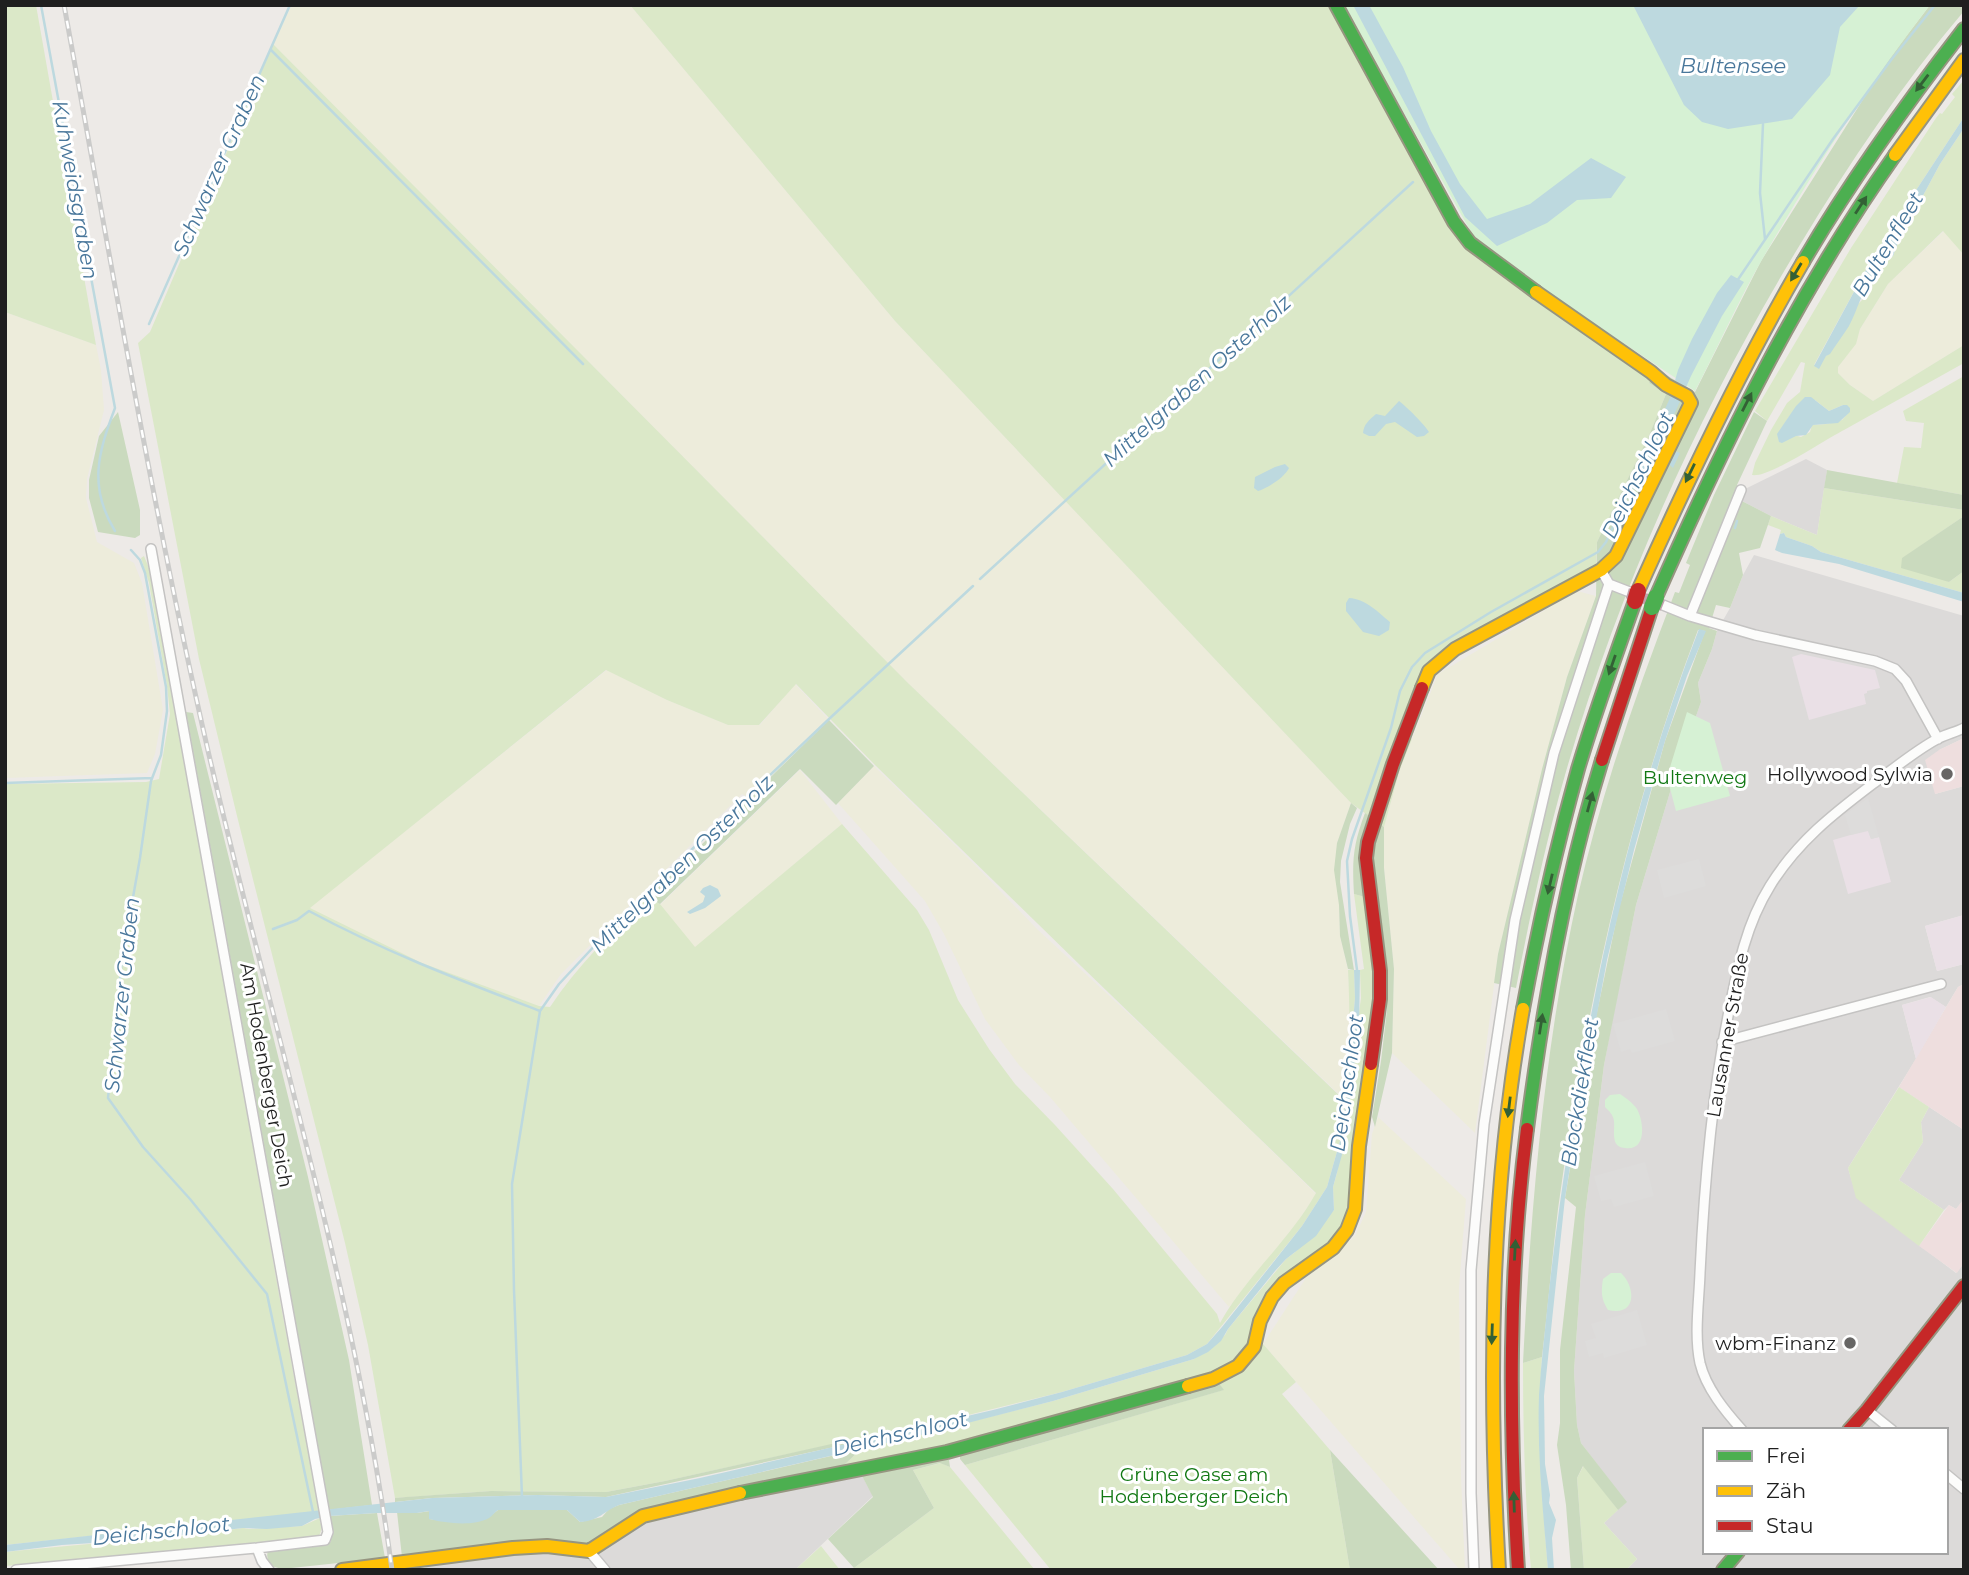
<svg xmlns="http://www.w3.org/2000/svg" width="1969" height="1575" viewBox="0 0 1969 1575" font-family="Montserrat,sans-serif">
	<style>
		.residential { fill: #dcdad9; fill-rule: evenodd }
		.commercial { fill: #eedede }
		.industrial { fill: #eae0e6 }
		.farmland { fill: #edecdb }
		.grass { fill: #dbe8c8; fill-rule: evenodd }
		.forest { fill: #cadabe }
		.park { fill: #d6f1d4 }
		.parking { fill: #dddcdb }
		.water { fill: #bdd9df }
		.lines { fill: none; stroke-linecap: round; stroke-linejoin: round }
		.stream { stroke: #bdd9df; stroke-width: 2.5 }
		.street-casing { stroke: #c4c3c2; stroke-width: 12 }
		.fast-casing { stroke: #969580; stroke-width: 16 }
		.slow-casing { stroke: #969580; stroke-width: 16 }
		.jam-casing { stroke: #969580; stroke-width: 16 }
		.street { stroke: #fcfcfb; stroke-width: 9 }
		.fast { stroke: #4caf50; stroke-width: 12 }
		.slow { stroke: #ffc107; stroke-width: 12 }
		.jam { stroke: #c62828; stroke-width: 12 }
		.rail-casing { stroke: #cbcbca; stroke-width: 5 }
		.rail { stroke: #fff; stroke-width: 2.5; stroke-dasharray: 8; stroke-linecap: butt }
		.fast-bridge-casing { stroke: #c0a0ab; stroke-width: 19; stroke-linecap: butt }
		.jam-bridge-casing { stroke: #c0a0ab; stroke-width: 19; stroke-linecap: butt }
		.fast-bridge { stroke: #4caf50; stroke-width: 16 }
		.jam-bridge { stroke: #c62828; stroke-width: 16 }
		.oneway { fill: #336035 }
		.poi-dot { fill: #676665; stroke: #fff; stroke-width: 2.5 }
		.labels { text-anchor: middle; stroke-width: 6; stroke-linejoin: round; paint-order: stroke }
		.poi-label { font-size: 19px; fill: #1f1f1f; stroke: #fff; text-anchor: end }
		.park-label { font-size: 19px; fill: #117813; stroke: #fff }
		.street-label { font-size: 19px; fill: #1f1f1f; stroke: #fff }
		.water-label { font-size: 21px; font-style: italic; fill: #49779b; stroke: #fff }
	</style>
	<rect width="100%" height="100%" fill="#edeae7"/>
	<path class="residential" d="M1806,459L1827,470L1817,535L1771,516L1740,500L1743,490Z
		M1754,555L1964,616V738L1939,750L1935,794L1964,786V915L1925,926L1937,971L1964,964V984L1958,987L1946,1007L1930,997L1902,1005L1916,1059L1848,1168L1857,1198L1956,1273L1964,1263V1570H1626L1637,1559L1604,1523L1626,1502L1581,1443L1577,1425L1574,1371L1585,1215L1604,1065L1614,1012L1636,905L1674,779L1701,702L1698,683L1712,649L1717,631L1730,608L1743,575ZM1705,1430H1946V1552H1705Z
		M1929,1107L1964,1130V1199L1956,1209L1949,1205L1944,1210L1899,1180L1923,1142L1921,1122Z
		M861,1474L873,1496L795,1570H426L425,1565L542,1551H560L583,1558L607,1549L615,1539L644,1519L727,1500Z"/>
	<path class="commercial" d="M1964,738V786L1935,794L1925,760L1939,750Z
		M1964,984V1130L1899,1087L1958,987Z
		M1964,1199V1263L1957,1273L1919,1246L1949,1205L1956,1209Z"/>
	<path class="industrial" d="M1801,654L1875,670L1880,688L1867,691V693L1864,694L1866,704L1809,720L1792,657Z
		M1868,830L1871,839L1879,837L1891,882L1848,894L1833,840Z
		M1964,915V964L1937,971L1925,926Z
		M1931,997L1946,1007L1916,1059L1902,1005Z"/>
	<path class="farmland" d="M292,5H630L895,321L1351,803L1337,843L1340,936L1348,970L1350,1006L1348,1053L1343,1098L908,683L273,44Z
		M1944,231L1964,255V345L1873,401L1850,385L1838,373V367L1855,344L1860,329L1888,284Z
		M5,312L96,345L101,370L104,410L87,479L86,498L97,542L134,563L142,583L163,710L155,754L147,773L5,778Z
		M1577,591L1596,596L1567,677L1542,769L1498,954L1475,1133L1392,1053L1394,969L1384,868V827L1400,769L1438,674Z
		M607,670L667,700L728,725H760L795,684L829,720L749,798L742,794L561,974L539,1006L422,963L309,908Z
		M874,766L972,862L1037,929L1170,1052L1316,1194L1296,1224L1229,1307L1050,1097L1019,1065L985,1019L944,934L925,901L838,803Z
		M800,770L842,824L695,948L660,905Z
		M1378,1117L1466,1199L1459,1288L1461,1478L1465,1570H1460L1263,1344L1306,1278L1355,1236L1366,1212L1372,1134Z"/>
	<path class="grass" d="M5,5H36L96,345L5,312Z
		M630,5H1327L1386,106L1453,230L1465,247L1482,261L1651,380L1649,383L1666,394L1650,433L1597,542L1596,566L1426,668L1401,731L1412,739L1400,769L1384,827L1351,803L895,321Z
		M273,44L908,683L1342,1098C1351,1056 1350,1012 1348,970H1354L1355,998L1347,1092L1340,1141L1327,1187L1302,1226L1207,1344L1187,1355L1062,1392L871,1439L875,1435L665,1481L606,1492L491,1491L395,1498L368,1345L345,1243L238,820L199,659L138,343L150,332ZM606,670L667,700L728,725H759L796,684L875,765L1081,966L1316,1193C1290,1240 1246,1276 1220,1323L1217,1314L1113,1189L1055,1125L1015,1084L989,1049L958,1000L929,930L917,910L842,824L695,947L660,904L648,897C612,932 577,966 550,1007L539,1006L422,963L310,908Z
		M1964,80V117L1892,227L1863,275L1814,365L1826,356L1849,324L1858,304L1863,299L1864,290L1870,279L1878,273L1880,263L1893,256L1898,242L1940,164L1964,128V255L1943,231L1888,284L1860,329L1856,344L1838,367V373L1850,385L1873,401L1964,345V363C1924,385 1884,408 1844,430C1826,439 1769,478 1752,475L1755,463L1771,430L1787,403L1800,392L1805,363L1801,362L1767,421L1755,411L1851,248L1936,118L1940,113L1942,114L1955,97L1952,94ZM1815,400L1829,411L1843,405L1849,412L1842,420L1827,424L1812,425L1810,432L1801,437L1780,431L1789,417Z
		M1964,376V495L1897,483L1904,447L1921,448L1924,423L1906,421L1903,411Z
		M1824,488L1964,510V516L1903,558L1949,582L1964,571V593L1821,552L1812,546L1786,537L1784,533L1780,534L1781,530L1768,525L1771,516L1817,535Z
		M144,556L151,573L282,1311L319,1512L5,1545V784L146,782L159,779L170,714L167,686L149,583L141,558Z
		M1354,894L1365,897L1376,982L1353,1200L1338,1236L1292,1272L1248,1347L1230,1366L1214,1375L953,1446L840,1469L861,1449L1053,1401L1194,1359L1225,1335L1228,1329L1286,1259L1294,1253L1334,1210L1333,1187L1337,1173L1361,998L1360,970L1364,969Z
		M1899,1087L1929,1107L1921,1122L1923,1142L1899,1180L1944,1210L1919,1246L1856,1198L1848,1168Z
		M1263,1344L1296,1382L1282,1394L1330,1450L1350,1570H1051L965,1465L1223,1390L1218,1382Z
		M1542,1357C1537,1428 1542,1498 1548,1570H1531C1525,1501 1523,1432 1523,1363Z
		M941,1463L950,1467L1035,1570H856L854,1568L934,1508L913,1470Z
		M1584,1465L1618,1510L1604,1523L1637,1559L1626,1570H1584L1577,1478Z
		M320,1518V1523L323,1524L320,1534L315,1538L5,1566V1552C84,1543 164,1540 243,1528L249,1529L302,1526Z
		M821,1546L840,1570H795Z"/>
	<path class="forest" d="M1930,5H1964V11C1903,83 1850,162 1801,243C1700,409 1619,587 1565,775C1545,845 1530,916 1516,988L1494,983L1498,954L1542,769L1567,677L1596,596L1597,542L1650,433L1666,394L1649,383L1656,369L1695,392L1761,261L1888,60Z
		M118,412L140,510V535L135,538L98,532L89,498V480L99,436Z
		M1754,412L1767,421L1737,485L1743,490L1740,500L1771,516L1760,548L1739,553L1743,575L1730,608L1716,605L1709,628L1717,631L1712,649L1698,683L1701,702L1674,779L1636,905L1604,1065L1585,1215L1574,1371L1577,1425L1581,1443L1627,1502L1618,1510L1583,1466L1577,1478L1584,1570H1571L1566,1505L1557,1445L1560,1423V1350L1576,1207L1565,1198L1592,1036L1618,912L1665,741L1705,631L1698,630C1627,816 1585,1012 1558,1209C1552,1258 1548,1307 1542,1357L1523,1363C1531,1206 1544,1048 1578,895C1602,791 1637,691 1675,592L1679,593L1690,565L1686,563L1714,495Z
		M1827,470L1964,495V510L1824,488Z
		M1964,516V571L1949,582L1901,568L1902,558Z
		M186,712L193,713L308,1177L349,1360L372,1505L327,1510L289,1284Z
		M829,720L874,766L836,805L800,769L660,904L648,897Z
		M1351,803L1357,808L1350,824L1341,861L1340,882L1354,970L1348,969L1340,936L1339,905L1334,870L1337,843Z
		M1365,813L1371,817L1361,852L1360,863L1365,897L1354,894C1352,860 1353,845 1365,813Z
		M1378,822L1384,827V868L1394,969L1392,1053L1375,1127L1372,1117L1381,1061L1387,1010L1386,969L1370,861Z
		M1218,1382L1224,1390L965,1465L960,1459V1453Z
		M876,1434L871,1439L606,1497L538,1495L432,1498L395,1502V1498L406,1497L491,1491L606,1492L665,1481Z
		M861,1449L840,1469L643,1512L597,1541L583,1546L402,1557L397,1512L417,1513L430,1511L429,1519C454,1522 477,1528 498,1510H567L580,1522L602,1517L609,1509L619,1505Z
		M1330,1450L1439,1570H1350Z
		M944,1457L949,1460L950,1467L940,1463L913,1470L934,1508L854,1568L828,1539L873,1497L861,1474Z
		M377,1513L385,1558L282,1569L271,1566C268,1560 266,1557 268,1551L278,1548L331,1542L329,1516Z"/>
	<path class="park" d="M1343,5H1930C1868,85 1813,171 1763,258C1738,301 1718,347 1695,391L1510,267L1475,239Z
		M1687,712L1710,723L1730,796L1676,811L1667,777Z
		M1620,1094C1627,1099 1632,1102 1637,1109C1644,1122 1647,1151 1625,1148C1610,1147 1615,1131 1614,1121C1613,1114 1609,1111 1605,1107V1100L1610,1095Z
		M1611,1273H1621C1636,1287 1637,1317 1608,1310C1601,1299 1601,1292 1603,1279Z"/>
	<path class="parking" d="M1868,798L1879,837L1871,839L1868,831L1851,835L1845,815Z
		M1699,859L1706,886L1664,898L1657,870Z
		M1666,1009L1675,1041L1632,1053L1630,1049L1621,1052L1613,1024Z
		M1645,1162L1654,1196L1614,1207L1611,1199L1601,1201L1594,1176Z
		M1637,1310L1647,1345L1604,1358L1603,1353L1589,1357L1585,1341L1596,1338L1591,1324Z"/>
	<path class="water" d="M1353,5H1369L1403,67L1431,131L1460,184L1487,219L1530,204L1591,158L1626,177L1611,198L1577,200L1547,223L1497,246L1465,217Z
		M1633,5H1860L1840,27L1830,75L1792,119L1728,129L1702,122L1684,105Z
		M1964,117V128L1940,164L1898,242L1893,256L1880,263L1878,273C1862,286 1859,308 1849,326C1843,335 1836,345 1830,354L1826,356L1819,369L1814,366L1863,275L1892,227Z
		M1731,275L1744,282L1722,316L1691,376L1661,445L1680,453L1673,468L1661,457L1656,455L1638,491L1629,487L1670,398L1678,370L1692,339L1717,293Z
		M1805,397H1811L1829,411L1843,405H1847L1850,408V412L1838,423L1813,425L1806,435L1796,436L1782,443L1779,442L1777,434L1796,406Z
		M1399,401C1407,407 1425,425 1429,432L1424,436L1417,437L1395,422L1386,424L1375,436H1369L1363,433C1364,424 1369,420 1376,414L1385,416Z
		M1285,464L1289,468C1285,477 1268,488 1258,491L1254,488L1255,477L1275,467Z
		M1784,533L1786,537L1812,546L1821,552L1964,593V602L1839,564L1782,553L1775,550L1780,534Z
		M1349,598C1366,599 1378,612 1390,622L1389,630L1379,636L1363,632L1346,611V603Z
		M1699,629L1706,631L1687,676L1665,741L1634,850L1607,960L1579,1112L1565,1198L1544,1396L1545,1464L1550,1495L1549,1503L1556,1520L1552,1538L1554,1570H1548C1543,1512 1537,1453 1539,1395C1541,1363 1545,1332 1548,1300C1554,1246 1561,1191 1570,1137C1597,963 1635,794 1699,629Z
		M710,885L718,889L721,896L705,908L690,914L687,912L703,902L705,896L700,892L703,888Z
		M1354,970H1360L1359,1030L1343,1151L1333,1187L1334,1210L1316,1236L1286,1259L1275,1271L1228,1329L1221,1341L1208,1352L1194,1359L1053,1401L921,1435L619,1505C604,1511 599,1521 580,1522L567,1510H498C495,1512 492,1516 489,1518C472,1527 446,1523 429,1519V1511L417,1513H377L329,1516L315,1519L302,1526L267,1529L243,1528L139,1540L62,1545L5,1552V1545L432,1498L538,1495L606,1497L700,1478L993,1410L1062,1392L1187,1355L1207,1344L1222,1327L1302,1226L1327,1187L1340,1141L1347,1092L1355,998Z"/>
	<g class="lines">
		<path class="stream" d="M41,5L115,408C98,453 88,487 115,531
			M271,50L583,364
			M1763,124L1760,193L1765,239
			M1737,281L1833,139L1891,60L1935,5
			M149,324L290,5
			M1735,528L1737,521
			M131,550L140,560L145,573L166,687L167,711L161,755L151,781L140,858L122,959L108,1098L143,1147L190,1199L267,1294L313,1512
			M980,579L1413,182
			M5,783L152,778
			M273,929L297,920L309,911C383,951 462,981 540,1011
			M1357,970L1350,916L1347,861L1352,839L1391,728L1400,691L1412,667L1425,653L1491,612L1598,552L1606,542L1632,486
			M522,1497L514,1290L512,1184L540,1011L559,984L625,913L829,719L973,586"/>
		<defs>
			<path id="street" d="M1601,570L1609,584L1640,596
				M1653,601L1690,616L1755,635L1875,661L1895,669L1906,681L1938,739
				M1690,616L1741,490
				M1722,1042L1941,984
				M1867,1410L1892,1430
				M1742,1430C1725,1411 1706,1388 1700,1363C1694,1335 1699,1302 1700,1273C1704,1187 1711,1101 1728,1016C1737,971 1745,926 1770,886C1797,842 1833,814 1874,783C1895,768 1916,750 1939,738C1947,734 1956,732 1964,728
				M1946,1474L1964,1489
				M257,1548L262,1561L269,1570
				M589,1551L605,1570
				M16,1570L257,1548L325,1540L328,1532L151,549
				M1474,1570L1471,1493V1270L1484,1124L1515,920L1554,753L1609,584"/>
			<path id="fast" d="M1336,5L1454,222L1470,243L1536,292
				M1803,262C1851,180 1906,104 1964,29
				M1656,597C1724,443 1798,292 1895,155
				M1523,1009C1538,928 1556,848 1578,769C1595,712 1615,657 1635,601
				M1527,1129C1543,1005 1565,879 1602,760
				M740,1493L947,1452L1188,1386
				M1723,1570L1738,1552"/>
			<path id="slow" d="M1895,155L1964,60
				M1638,591C1688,479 1741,368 1803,262
				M1422,688L1429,671L1455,649L1601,570L1616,556L1691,403L1687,396L1666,385L1651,372L1536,292
				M1188,1386L1213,1379L1238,1366L1254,1347L1260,1321L1272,1297L1284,1283L1333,1248L1347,1230L1355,1209L1359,1146L1371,1064
				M342,1570L513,1548L547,1546L589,1551L643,1516L740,1493
				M1499,1570C1488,1383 1490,1194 1523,1009"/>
			<path id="jam" d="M1602,760L1652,607
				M1371,1064L1380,999V971L1366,858L1368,842L1393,764L1422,688
				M1849,1430L1867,1410L1964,1286
				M1518,1570C1509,1423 1508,1275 1527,1129"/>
		</defs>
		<use href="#street" class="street-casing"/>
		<use href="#fast" class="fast-casing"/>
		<use href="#slow" class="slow-casing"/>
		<use href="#jam" class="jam-casing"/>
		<use href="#street" class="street"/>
		<use href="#fast" class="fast"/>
		<use href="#slow" class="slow"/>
		<use href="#jam" class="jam"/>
		<defs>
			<path id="rail" d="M64,5C110,255 152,507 209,755C272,1026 355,1293 392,1570"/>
		</defs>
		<use href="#rail" class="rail-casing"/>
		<use href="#rail" class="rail"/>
		<defs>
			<path id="fast-bridge" d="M1652,607L1656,597"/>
			<path id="jam-bridge" d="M1635,601L1638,591"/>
		</defs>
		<use href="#fast-bridge" class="fast-bridge-casing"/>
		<use href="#jam-bridge" class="jam-bridge-casing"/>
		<use href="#fast-bridge" class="fast-bridge"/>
		<use href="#jam-bridge" class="jam-bridge"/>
	</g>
	<defs><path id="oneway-solid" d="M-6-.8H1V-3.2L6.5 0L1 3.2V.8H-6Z" transform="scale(1.75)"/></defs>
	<g class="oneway">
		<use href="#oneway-solid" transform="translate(1922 83) rotate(127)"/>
		<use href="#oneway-solid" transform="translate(1861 205) rotate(-57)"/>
		<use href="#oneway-solid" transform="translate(1796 272) rotate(121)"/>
		<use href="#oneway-solid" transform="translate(1747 402) rotate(-63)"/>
		<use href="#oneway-solid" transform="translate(1690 473) rotate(116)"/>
		<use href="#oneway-solid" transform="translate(1612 665) rotate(109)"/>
		<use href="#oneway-solid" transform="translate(1590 802) rotate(-75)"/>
		<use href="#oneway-solid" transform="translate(1550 884) rotate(103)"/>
		<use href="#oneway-solid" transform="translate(1541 1024) rotate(-81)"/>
		<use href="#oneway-solid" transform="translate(1509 1107) rotate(97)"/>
		<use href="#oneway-solid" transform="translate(1515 1250) rotate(-87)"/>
		<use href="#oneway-solid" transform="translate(1492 1334) rotate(92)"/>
		<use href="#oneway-solid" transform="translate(1514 1502) rotate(-92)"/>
	</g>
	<g class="poi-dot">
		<circle cx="1947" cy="774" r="7"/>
		<circle cx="1850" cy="1343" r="7"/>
	</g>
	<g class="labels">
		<g class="poi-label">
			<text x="1933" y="781">Hollywood Sylwia</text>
			<text x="1836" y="1350">wbm-Finanz</text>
		</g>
		<g class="park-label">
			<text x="1695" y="784">Bultenweg</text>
			<text x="1194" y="1481">Grüne Oase am<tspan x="1194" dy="22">Hodenberger Deich</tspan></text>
		</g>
		<g class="street-label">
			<text transform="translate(1727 1035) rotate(-80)" y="7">Lausanner Straße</text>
			<text transform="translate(267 1075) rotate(80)" y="7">Am Hodenberger Deich</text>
		</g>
		<g class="water-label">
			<text x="1733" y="73">Bultensee</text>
			<text transform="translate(219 165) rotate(-66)" y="7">Schwarzer Graben</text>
			<text transform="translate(75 190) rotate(80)" y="7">Kuhweidsgraben</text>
			<text transform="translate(1888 244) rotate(-59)" y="7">Bultenfleet</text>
			<text transform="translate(1197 381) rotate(-42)" y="7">Mittelgraben Osterholz</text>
			<text transform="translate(1638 475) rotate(-64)" y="7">Deichschloot</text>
			<text transform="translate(682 864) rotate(-44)" y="7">Mittelgraben Osterholz</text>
			<text transform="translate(122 995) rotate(-84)" y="7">Schwarzer Graben</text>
			<text transform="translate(1347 1083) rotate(-82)" y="7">Deichschloot</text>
			<text transform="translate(1580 1092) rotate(-81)" y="7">Blockdiekfleet</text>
			<text transform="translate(900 1434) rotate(-13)" y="7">Deichschloot</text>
			<text transform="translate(161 1531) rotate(-6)" y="7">Deichschloot</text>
		</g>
	</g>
	<rect width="1969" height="1575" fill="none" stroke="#1f1f1f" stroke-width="14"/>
	<rect x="1703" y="1428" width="245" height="126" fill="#ffffff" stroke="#a5a5a5" stroke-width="2"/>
	<rect x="1717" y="1451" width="35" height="10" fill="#4caf50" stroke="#a5a5a5" stroke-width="2"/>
	<text x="1766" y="1463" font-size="21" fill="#1f1f1f">Frei</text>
	<rect x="1717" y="1486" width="35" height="10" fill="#ffc107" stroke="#a5a5a5" stroke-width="2"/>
	<text x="1766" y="1498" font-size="21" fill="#1f1f1f">Zäh</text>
	<rect x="1717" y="1521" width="35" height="10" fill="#c62828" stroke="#a5a5a5" stroke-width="2"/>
	<text x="1766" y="1533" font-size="21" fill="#1f1f1f">Stau</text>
</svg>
